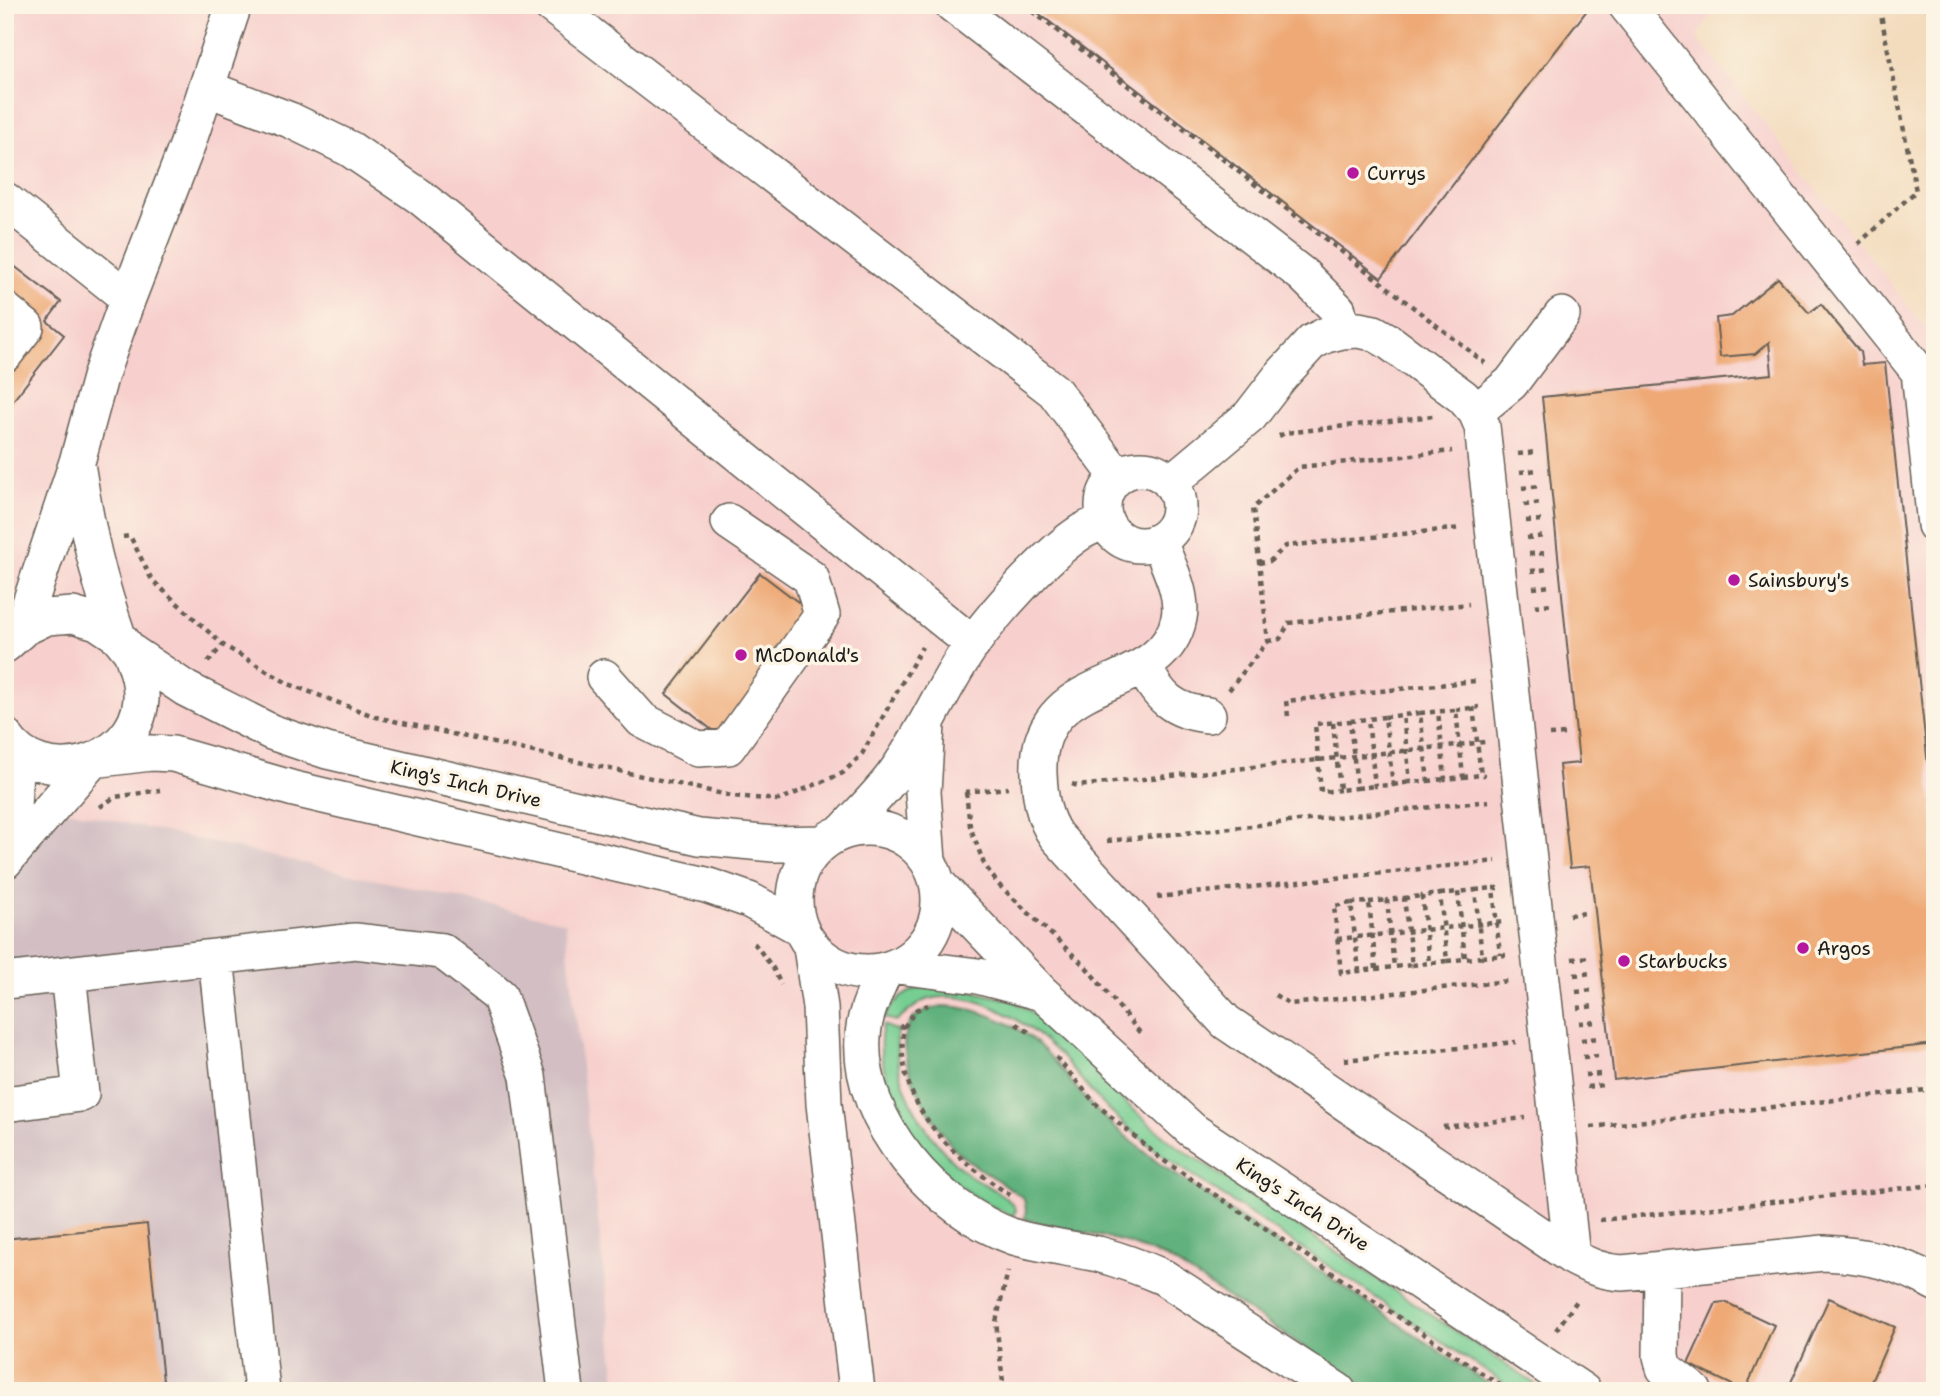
<svg xmlns="http://www.w3.org/2000/svg" width="1940" height="1396" viewBox="0 0 1940 1396" font-family="'Shantell Sans',sans-serif">
	<style>
		.built { fill: #f7d0cd }
		.industrial { fill: #d2bec3 }
		.green { fill: #77ce93; stroke: #4a7558; stroke-width: 2 }
		.forest { fill: #61b17d; stroke: #3e664c; stroke-width: 2 }
		.building { fill: #eea976 }
		.lines { fill: none; stroke-linecap: round; stroke-linejoin: round }
		.minor-casing { stroke: #675f55; stroke-width: 38 }
		.path { stroke: #675f55; stroke-width: 4.5; stroke-dasharray: 5 5; stroke-linecap: butt }
		.minor { stroke: #fff; stroke-width: 35 }
		.poi-dot { fill: #b5179e; stroke: #fcf5e5; stroke-width: 2.5 }
		.labels { text-anchor: middle; stroke-width: 7; stroke-linejoin: round; paint-order: stroke }
		.poi-label { font-size: 19px; fill: #1c1c1c; stroke: #fcf5e5; text-anchor: start }
		.street-label { font-size: 19px; fill: #1c1c1c; stroke: #fcf5e5 }
	</style>
	<rect width="100%" height="100%" fill="#fcf5e5"/>
	<filter id="ink" filterUnits="userSpaceOnUse"><feTurbulence type="fractalNoise" baseFrequency=".0143" numOctaves="2"/><feDisplacementMap in="SourceGraphic" scale="14" xChannelSelector="R" yChannelSelector="G"/><feConvolveMatrix kernelMatrix="1 2 1 2 8 2 1 2 1" color-interpolation-filters="sRGB"/></filter>
	<filter id="wash" filterUnits="userSpaceOnUse"><feTurbulence type="fractalNoise" baseFrequency=".00686" numOctaves="4" result="noise"/><feDisplacementMap in="SourceGraphic" scale="28" xChannelSelector="R" yChannelSelector="G"/><feGaussianBlur stdDeviation="1.57" result="paint"/><feColorMatrix in="noise" values="0 0 0 0 0 0 0 0 0 0 0 0 0 0 0 0 0 1.4 0 .05"/><feComposite in="paint" operator="in"/></filter>
	<g filter="url(#wash)">
		<rect width="100%" height="100%" fill="#f3dcbe"/>
		<path class="built" d="M5,5H1719L1696,36L1935,340V1391H617L565,922L5,796Z"/>
		<path class="industrial" d="M5,796L565,922L617,1391H5Z"/>
		<path class="green" d="M942,984L1013,1001L1046,1021L1063,1035L1112,1091L1171,1142L1535,1384L1531,1390L1516,1391L1162,1155C1140,1138 1120,1122 1101,1102C1086,1087 1074,1069 1059,1054C1027,1022 975,986 926,1000C915,1004 906,1015 896,1021L884,1018C896,994 917,986 942,984Z
			M883,1025L898,1031C889,1081 930,1145 969,1175C981,1183 1013,1198 1016,1210L1013,1216C954,1192 907,1145 888,1083C882,1064 878,1045 883,1025Z"/>
		<path class="forest" d="M943,1006C986,1007 1029,1029 1056,1063C1068,1077 1078,1091 1091,1105C1111,1125 1134,1143 1157,1162L1499,1391H1372L1167,1258L1121,1241L1024,1219L1026,1210L1024,1199C1003,1181 978,1171 958,1152C936,1129 883,1047 914,1018C923,1010 932,1008 943,1006Z"/>
		<g id="blocks">
			<path class="building" d="M1028,5H1591L1381,278Z
				M5,259L61,302L47,321L64,335L5,411Z
				M1778,278L1809,313L1821,304L1860,352L1862,365L1885,363L1935,831V1044L1614,1080L1590,866L1570,868L1559,765L1579,763L1542,397L1772,374L1769,342L1755,354L1720,357L1716,318L1732,316Z
				M760,573L815,615L721,737L666,694Z
				M147,1224L164,1391H5V1239Z
				M1829,1298L1895,1327L1867,1391H1787Z
				M1725,1302L1774,1325L1745,1391L1688,1364L1716,1303Z"/>
		</g>
	</g>
	<g filter="url(#ink)">
		<use href="#blocks" fill-opacity="0" stroke="#675f55" stroke-width="2"/>
		<g class="lines">
			<defs>
				<path id="minor" d="M551,5L1054,391L1118,477
					M953,5L1303,275L1338,310L1342,331
					M1626,5L1919,372L1935,525
					M206,88L290,120L350,149L419,196L973,644
					M5,200L128,298
					M5,310L26,327L5,354
					M1476,412L1511,383L1562,315
					M1103 507a38 38 0 1 1 76 0a38 38 0 1 1-76 0Z
					M78,470C87,529 98,579 118,636
					M1170,483L1250,416L1280,377L1312,342L1326,335L1342,331L1358,330L1374,333L1388,341L1463,397L1476,412L1482,426L1572,1257
					M1159,541C1167,564 1184,592 1179,618C1163,699 1034,666 1039,774C1040,796 1043,818 1056,836L1226,1022L1572,1257C1589,1266 1603,1272 1622,1273L1824,1253C1865,1255 1899,1262 1935,1283
					M21,630L77,462L101,374L128,298L187,146L234,5
					M5,645L24,628L47,617L73,615L97,622L118,636L131,652L186,689L271,732L327,751L699,837L773,844L822,843
					M1144,667C1158,697 1174,712 1208,715
					M604,677L642,720L698,749L728,747L822,615L811,578L729,522
					M927,725L923,792L928,861
					M5,736C41,792 136,764 141,700C142,682 137,669 131,652
					M101,759L151,753L173,754L294,789L706,885L749,900L799,927
					M795 900a72 72 0 1 1 144 0a72 72 0 1 1-144 0Z
					M843,832C860,813 878,796 893,776C924,735 943,685 973,643C997,610 1047,554 1081,532C1088,528 1097,524 1105,521
					M5,858L13,808L16,749
					M5,861L91,762
					M938,884L1042,993L1192,1130L1583,1391
					M811,947L820,1007L824,1104L857,1391
					M216,957L262,1391
					M897,966L978,976L1042,993
					M884,972C875,993 864,1013 863,1037C857,1122 938,1211 1014,1237C1041,1245 1070,1248 1098,1254C1120,1260 1142,1268 1163,1277L1338,1391
					M5,981L355,941L442,951L499,995L528,1076L566,1391
					M5,1104L81,1094L68,974
					M1662,1269L1661,1356L1664,1368L1694,1391"/>
			</defs>
			<use href="#minor" class="minor-casing"/>
			<path class="path" d="M1024,5L1485,363
				M1924,5L1935,16
				M1858,244L1916,191L1879,5
				M1279,436L1285,433L1433,416
				M1518,454L1536,452
				M1520,472L1538,470
				M1522,488L1540,486
				M1524,505L1542,503
				M1526,521L1543,520
				M123,537L130,536L152,580L223,645L289,684L376,717L732,796L779,800L843,773L862,754L922,647
				M1527,538L1545,536
				M1529,554L1547,553
				M1259,563L1270,561L1286,546L1461,528
				M1531,571L1549,569
				M1533,588L1551,586
				M1535,606L1552,604
				M1268,641L1280,639L1289,623L1469,604
				M208,662L223,645
				M1229,690L1268,641L1253,508L1299,467L1452,451
				M1473,707L1481,775H1485
				M1456,710L1479,707
				M1420,713L1456,710L1463,777L1445,779L1438,711
				M1288,716L1286,701L1475,681
				M1385,717L1420,713L1428,781L1410,782L1403,715
				M1350,721L1385,717L1393,785L1375,786L1368,719
				M1333,723L1340,790L1357,788L1350,721L1315,724L1321,792L1340,790
				M1549,735L1566,734
				M1463,777L1481,775
				M1428,781L1445,779
				M1072,784L1078,786L1485,742
				M1393,785L1410,782
				M1357,788L1375,786
				M965,792L1008,788
				M966,792L970,826L984,864L998,884L1086,967L1141,1034
				M100,807L115,797L160,790
				M1107,841L1489,801
				M1498,888H1493L1500,955
				M1475,890L1493,888
				M1440,894L1458,892
				M1157,897L1496,861
				M1404,898L1422,896
				M1369,902L1387,900
				M1351,903L1334,906L1341,973L1376,969L1369,902L1351,903L1359,971
				M1569,915L1585,913
				M1337,939L1503,922
				M754,943L773,968L781,985
				M1482,957L1506,955
				M1572,959L1590,957
				M1447,961L1482,957L1475,890L1458,892L1465,959
				M1412,965L1447,961L1440,894L1422,896L1429,963
				M1376,969L1412,965L1404,898L1387,900L1394,967
				M1574,975L1592,973
				M1576,992L1593,990
				M1275,995L1290,1004L1509,981
				M1577,1008L1595,1006
				M1579,1023L1597,1022
				M1016,1024L1032,1034
				M900,1026L904,1027C892,1105 955,1159 1013,1197
				M904,1027L916,1010L928,1005
				M1581,1040L1599,1038
				M1056,1057L1095,1103L1160,1158L1509,1391
				M1583,1057L1600,1056
				M1344,1060L1516,1042
				M1585,1075L1602,1074
				M1587,1087L1603,1085
				M1443,1127L1525,1118
				M1591,1127L1935,1089
				M1600,1220L1935,1185
				M1556,1330L1579,1298
				M1004,1391L996,1322L1008,1271"/>
			<use href="#minor" class="minor"/>
		</g>
	</g>
	<g class="poi-dot">
		<circle cx="1353" cy="173" r="7"/>
		<circle cx="1734" cy="580" r="7"/>
		<circle cx="741" cy="655" r="7"/>
		<circle cx="1803" cy="948" r="7"/>
		<circle cx="1624" cy="961" r="7"/>
	</g>
	<g class="labels">
		<g class="poi-label">
			<text x="1367" y="180">Currys</text>
			<text x="1748" y="587">Sainsbury's</text>
			<text x="755" y="662">McDonald's</text>
			<text x="1817" y="955">Argos</text>
			<text x="1638" y="968">Starbucks</text>
		</g>
		<g class="street-label">
			<text transform="translate(466 783) rotate(13)" y="7">King's Inch Drive</text>
			<text transform="translate(1303 1204) rotate(33)" y="7">King's Inch Drive</text>
		</g>
	</g>
	<rect width="1940" height="1396" fill="none" stroke="#fcf5e5" stroke-width="28"/>
</svg>
